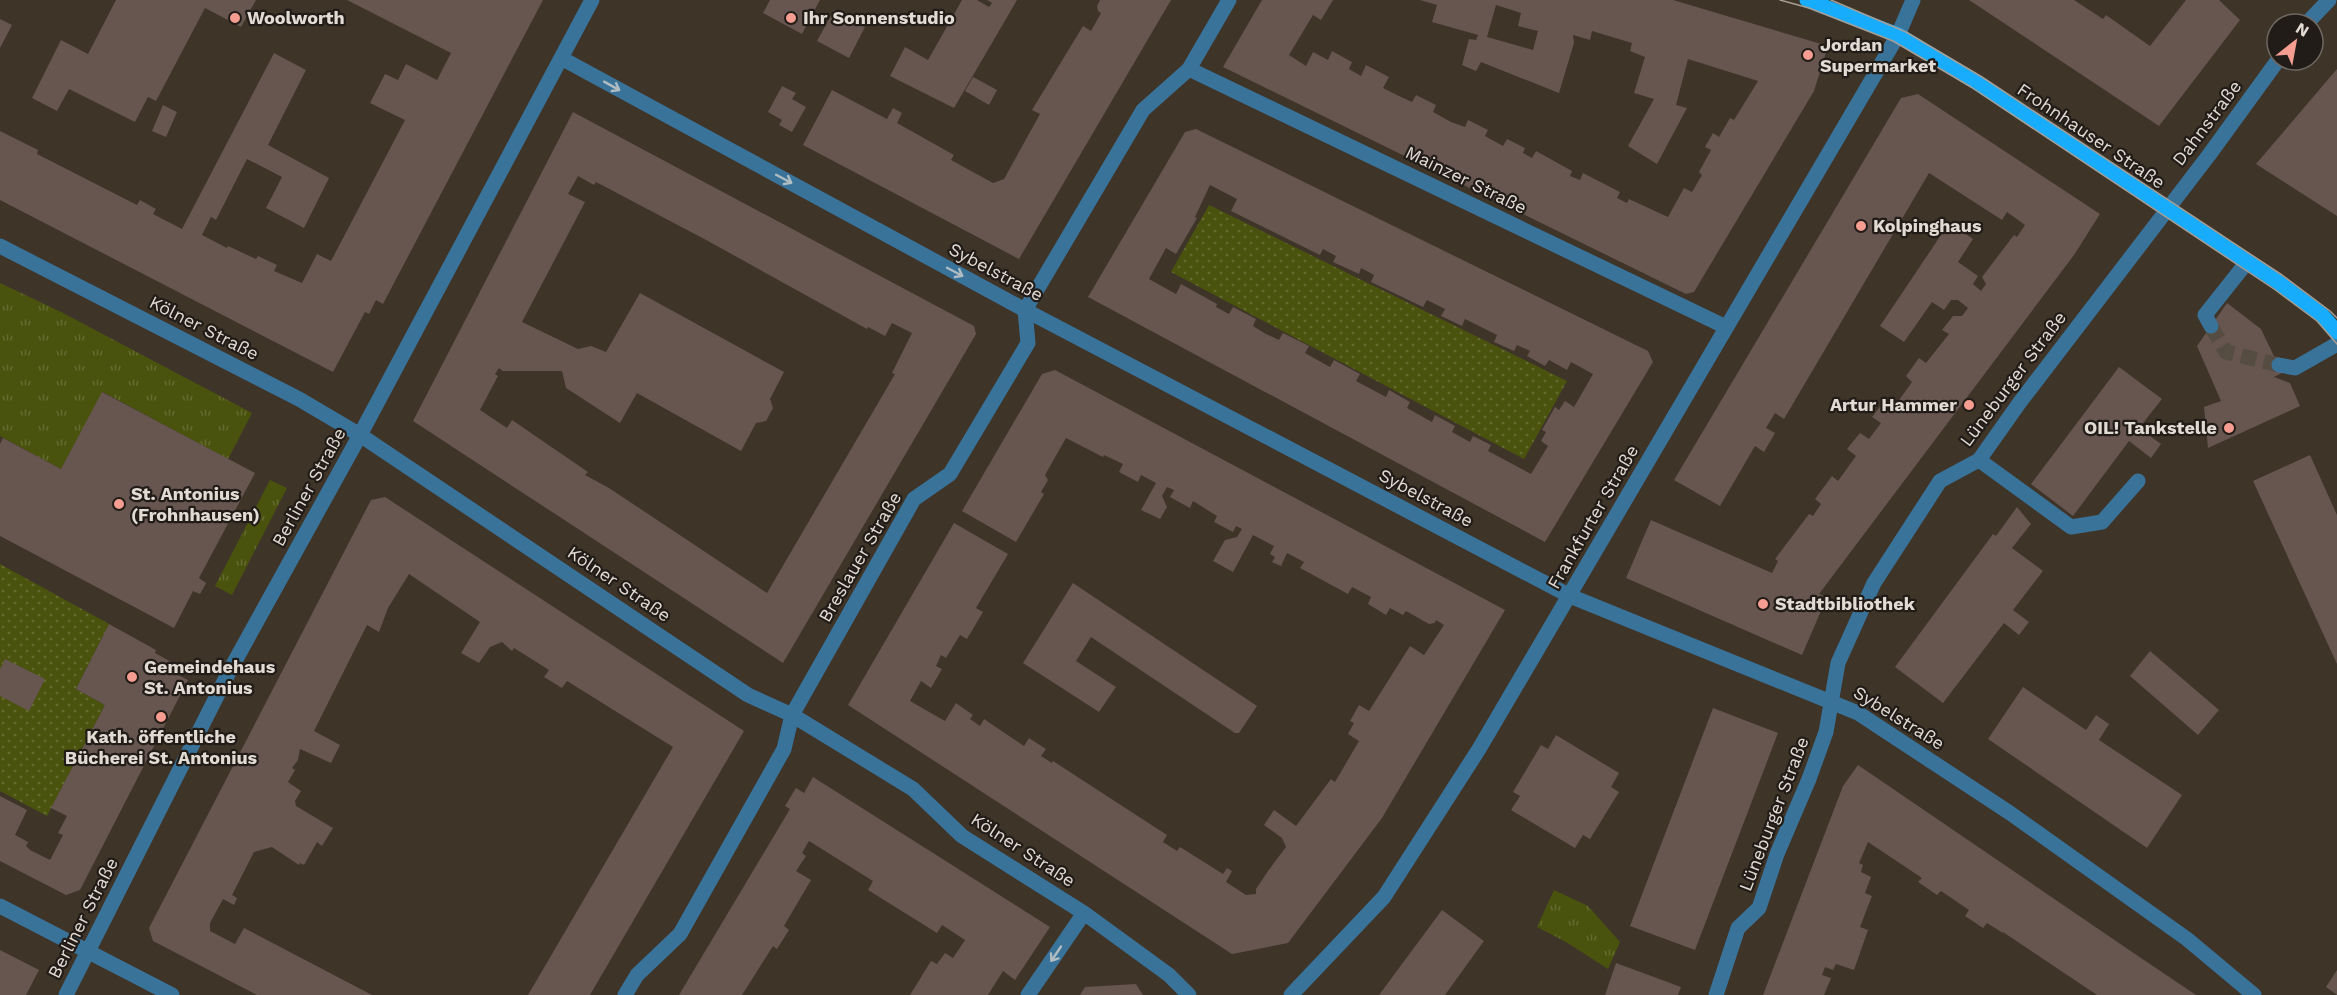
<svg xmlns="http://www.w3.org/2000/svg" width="2337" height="995" viewBox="0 0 2337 995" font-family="'Work Sans',sans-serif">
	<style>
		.grass { fill: url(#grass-tufts) }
		.garden { fill: url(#garden-dots) }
		.building { fill: #675550; fill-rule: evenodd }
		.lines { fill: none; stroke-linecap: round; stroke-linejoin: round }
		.minor-tunnel { stroke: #564d42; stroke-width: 15; stroke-dasharray: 15 8; stroke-linecap: butt }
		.minor { stroke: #3a739a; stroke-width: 15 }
		.major { stroke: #18acfc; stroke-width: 15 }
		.tram { stroke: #a69e95; stroke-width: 1.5 }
		.oneway { stroke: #afbcc2 }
		.poi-dot { fill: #f59d90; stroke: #211c17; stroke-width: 2 }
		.labels { text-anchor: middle; stroke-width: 4.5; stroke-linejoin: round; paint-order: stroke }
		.poi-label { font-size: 18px; font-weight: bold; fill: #e1dbd3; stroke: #211c17; text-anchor: start }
		.street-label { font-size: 18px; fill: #e1dbd3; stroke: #211c17 }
	</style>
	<defs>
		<pattern id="grass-tufts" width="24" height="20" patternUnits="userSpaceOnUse" patternTransform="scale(1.5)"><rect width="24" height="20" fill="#4a530e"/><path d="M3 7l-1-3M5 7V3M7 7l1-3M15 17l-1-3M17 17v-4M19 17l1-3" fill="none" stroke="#646b30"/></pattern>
		<pattern id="garden-dots" width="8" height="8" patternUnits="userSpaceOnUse" patternTransform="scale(1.5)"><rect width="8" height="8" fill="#4a530e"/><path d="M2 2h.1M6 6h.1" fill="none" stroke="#646b30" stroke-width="1.8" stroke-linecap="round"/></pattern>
	</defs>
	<rect width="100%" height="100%" fill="#3e3428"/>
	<path class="grass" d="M0,283L61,312L252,413L228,459L103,392L61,469L0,436Z
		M270,480L287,488L232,595L215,586Z
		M1554,890L1588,906L1620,942L1608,969L1566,942L1537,927Z"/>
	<path class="garden" d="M1209,205L1567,381L1524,459L1171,272Z
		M0,564L109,624L76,689L105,705L47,816L0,791Z"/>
	<path class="building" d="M116,0H256L241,27L205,8L156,101L148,97L135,122L69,89L57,111L32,98L61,40L88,54Z
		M347,0H543L383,304L376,300L369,314L365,312L333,372L0,200V131L38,150L37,154L137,205L140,200L156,209L153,214L182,229L274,53L306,70L268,145L329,178L304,228L266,208L282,177L247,159L216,220L211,217L202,235L227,248L228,246L256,259L258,256L277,265L274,271L302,283L317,254L331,261L405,120L370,103L385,74L398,80L406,64L437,80L451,53Z
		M770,0H820L802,34L763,13Z
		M962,0H977L989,7L992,3L987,0H1017L954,108L890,76L905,47L928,60Z
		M1100,0H1171L1019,259L803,145L832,90L887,119L893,108L902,113L897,123L954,155L951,160L993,183L1004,179L1040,114L1032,110L1083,26L1091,31L1101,13L1098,11L1097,6Z
		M1262,0H1333L1321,20L1313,15L1289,55L1306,66L1313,52L1328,60L1332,51L1352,62L1349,69L1361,76L1366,65L1389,77L1383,88L1399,96L1412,102L1416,95L1436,105L1433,112L1451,122L1465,127L1468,120L1488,130L1485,136L1503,146L1507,139L1525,148L1523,153L1532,158L1536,151L1572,171L1570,176L1580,180L1583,173L1620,192L1617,198L1627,203L1629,199L1668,217L1684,188L1692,192L1702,175L1699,172L1711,150L1705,147L1713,133L1719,137L1730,118L1734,120L1758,81L1688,59L1676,105L1687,108L1657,164L1628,146L1654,99L1634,93L1645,57L1630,51L1632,43L1592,31L1590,40L1573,35L1574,43L1559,93L1481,62L1476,71L1462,65L1469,39L1476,40L1478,35L1432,22L1437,5L1420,0H1673L1828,46L1814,91L1694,292L1686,294L1223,67ZM1496,5L1521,13L1518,26L1538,31L1533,50L1487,37Z
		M1969,0H2074L2103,19L2106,15L2150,46L2186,0H2219L2240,20L2159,126Z
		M834,10L865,27L849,58L817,41Z
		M0,19L12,25L0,48Z
		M2337,69V216L2256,164Z
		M973,77L997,90L989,105L965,91Z
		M782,86L796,93L792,99L806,107L792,132L779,125L782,120L768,112Z
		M1918,94L2100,214L2074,255L1819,594L1827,597L1802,655L1626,578L1651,520L1772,573L1778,561L1775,559L1809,514L1813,516L1821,504L1815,499L1832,476L1838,481L1856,456L1847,449L1860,433L1869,439L1881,423L1872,417L1885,400L1894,407L1912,382L1906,376L1919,358L1926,363L1949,334L1942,330L1953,316H1962L1968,308L1958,300H1951L1944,310L1932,302L1904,342L1880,326L1949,223L1973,239L1958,262L1978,276L1973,284L1981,291L1986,284L1982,277L2014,235L2017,237L2025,225L2007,212L2002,220L1929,173L1784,419L1775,413L1766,428L1775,433L1764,452L1755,446L1720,506L1674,480L1901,98Z
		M163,105L177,112L166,137L152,131Z
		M573,112L974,326L976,334L783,663L413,421ZM578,176L594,185L596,182L708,241L867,329L868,327L885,336L892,323L912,333L892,373L895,374L767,593L609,488L585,475L588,472L512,420L507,428L480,410L498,376L495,374L499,368L503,371H562L566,388L620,423L637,393L741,451L756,423L766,421L773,408L770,399L784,372L640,293L606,352L591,346L578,349L522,322L585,202L568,194Z
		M1196,129L1648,351L1653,362L1545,542L1088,297L1185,132ZM1210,185L1237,199L1231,211L1320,255L1323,249L1336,256L1333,262L1359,274L1361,268L1374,275L1371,282L1423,307L1427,300L1445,309L1441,316L1462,326L1465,319L1497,335L1494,342L1514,351L1517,345L1530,351L1527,356L1545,366L1549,360L1567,370L1571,362L1593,374L1574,407L1565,401L1559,410L1555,407L1542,430L1546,432L1541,441L1548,446L1531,474L1488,451L1491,445L1473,436L1470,442L1452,432L1455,426L1435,415L1432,422L1407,408L1410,402L1389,390L1386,397L1356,381L1360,374L1334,360L1330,367L1305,353L1309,346L1283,333L1279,340L1266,334L1253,326L1256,319L1233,307L1229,314L1216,307L1217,304L1181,284L1176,294L1149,279L1166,248L1176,254L1197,218L1195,217Z
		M2227,303L2261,329L2282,373L2274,377L2290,383L2300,406L2208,448L2204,407L2221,401L2197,346Z
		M2119,367L2162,399L2139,428L2161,444L2151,458L2129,441L2073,516L2031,484Z
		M1055,370L1505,610L1382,818L1288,943L1232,954L848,705L954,523L1008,554L976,608L983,612L967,639L960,635L946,658L941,655L936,666L942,669L931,688L921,681L910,701L945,721L956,703L973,715L970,719L980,726L984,719L1024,746L1029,738L1046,749L1041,756L1052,763L1053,761L1167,835L1163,842L1177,851L1180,847L1223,874L1227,868L1232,871L1226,882L1246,895L1256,894V889L1268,871L1286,847L1282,838L1264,825L1274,810L1296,826L1331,779L1335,782L1359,741L1348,734L1354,723L1350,721L1359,705L1369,711L1410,646L1424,655L1444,625L1436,620L1435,623L1429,624L1406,611L1403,615L1390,608L1386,615L1368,604L1371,597L1352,587L1348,594L1300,568L1304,562L1287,553L1281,566L1272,562L1275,557L1270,554L1274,546L1253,535L1233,572L1213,561L1225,540L1237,537L1242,529L1236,526L1233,532L1214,522L1217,516L1193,501L1190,508L1170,497L1174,490L1167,487L1162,496L1167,507L1160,519L1141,510L1156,483L1141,475L1138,482L1119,472L1123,464L1104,455L1103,457L1066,438L1045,475L1048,480L1041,492L1044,494L1016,542L962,511L1042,374Z
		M102,392L255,473L199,578L206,583L204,587L200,594L193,591L174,628L0,536V444L3,438L61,469Z
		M2310,455L2337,515V664L2253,481Z
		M385,497L744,731L590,995H528L673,747L567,681L562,688L544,677L549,670L514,648L512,651L502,642L490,647L479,663L461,653L480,622L409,574L388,608L379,632L367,625L314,731L340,745L331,763L300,749L298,760L292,768L295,770L288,782L301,791L295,801L296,806L333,828L322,846L317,842L304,865L300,863L299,865L272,847L254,852L232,895L237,898L234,905L223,899L210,923V931L235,944L244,928L372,995H257L153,941L149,928L371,500Z
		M2017,507L2031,524L2012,548L2043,571L2013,610L2029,622L2019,635L2004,623L1943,703L1895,667L1993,534L1996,536Z
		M1073,583L1257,706L1239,733H1235L1091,637L1076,661L1116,687L1099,712L1023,663Z
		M109,624L156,650L155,653L182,668L178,675L188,680L80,890L66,895L0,861V796L27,810L15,835L28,842L26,846L30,850L50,860L63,835L58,833L67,816L51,808L105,705L76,689Z
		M2150,651L2219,710L2198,735L2130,676Z
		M5,659L45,679L29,711L0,696V669Z
		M2023,687L2086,730L2096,715L2109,724L2099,740L2182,795L2147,848L1988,739Z
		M1713,708L1778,733L1695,950L1630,926Z
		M1556,735L1619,773L1611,787L1619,792L1590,839L1583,835L1575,848L1511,810L1520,796L1513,792L1541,745L1548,749Z
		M1858,765L2138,956L2196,995H2097L2003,932V933L1987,923L1983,928L1965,916L1969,910L1941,891L1937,895L1918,882L1922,878L1868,842L1859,863L1863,865L1861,872L1871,877L1865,893L1872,896L1860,927L1868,930L1854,970L1836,964L1833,970L1825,967L1822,975L1831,978L1824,995H1763L1843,786Z
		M813,777L1050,927L1015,980L1003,971L988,995H910L931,961L937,964L945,953L953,958L965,940L942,925L937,933L868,890L873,881L809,841L802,853L806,856L796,871L811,880L784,926L789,930L777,949L773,946L742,995H679L790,809L785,806L796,788L804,793Z
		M1442,910L1484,941L1445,995H1379Z
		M0,950L39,970L26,995H0Z
		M1616,963L1681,987L1678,995H1605Z
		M2337,970V995L2326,987Z
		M1136,984L1143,995H1080L1085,987Z"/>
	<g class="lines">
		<path class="minor-tunnel" d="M2211,326L2226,352L2279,365"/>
		<path class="minor" d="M2306,24L2329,0
			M561,58L1025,310L1570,596L1858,713L2010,813L2187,939L2254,995
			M1189,69L1726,327
			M0,246L299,399L360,435L748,695L792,715L913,789L962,836L1084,913L1169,975L1189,995
			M2211,326L2205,315L2247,262
			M2279,365L2295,368L2337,344
			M1979,460L2071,527L2102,522L2138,481
			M0,906L172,995
			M66,995L230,670L360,435L592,0
			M625,995L637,975L680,934L784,749L792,715L914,499L950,474L1028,343L1025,310L1143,110L1189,69L1229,0
			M1028,995L1084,913
			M1291,995L1384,897L1479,749L1898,35L1913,0
			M1716,995L1738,928L1759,908L1777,854L1809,779L1826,732L1838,663L1874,583L1940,481L1979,460L2020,402L2209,155L2278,60"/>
		<path class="major" d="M1807,0L1898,35L1976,82L2278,282L2322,315L2337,332"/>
		<path class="tram" d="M1780,0L1809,8L1893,41L1971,87L2274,289L2317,321L2337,344
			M1831,0L1906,32L1982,77L2282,275L2330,311L2337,318"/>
	</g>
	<defs><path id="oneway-shaft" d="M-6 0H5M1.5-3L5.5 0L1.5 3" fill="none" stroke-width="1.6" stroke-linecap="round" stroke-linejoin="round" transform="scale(1.5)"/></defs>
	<g class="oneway">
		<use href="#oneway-shaft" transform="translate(612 86) rotate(29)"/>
		<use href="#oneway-shaft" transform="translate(784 179) rotate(28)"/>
		<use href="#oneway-shaft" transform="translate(955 272) rotate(28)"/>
		<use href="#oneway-shaft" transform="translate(1056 954) rotate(124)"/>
	</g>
	<g class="poi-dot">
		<circle cx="235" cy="18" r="6"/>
		<circle cx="791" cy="18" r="6"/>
		<circle cx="1808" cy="55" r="6"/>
		<circle cx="1861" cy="226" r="6"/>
		<circle cx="1969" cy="405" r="6"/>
		<circle cx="2229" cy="428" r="6"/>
		<circle cx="119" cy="504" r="6"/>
		<circle cx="1763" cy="604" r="6"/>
		<circle cx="132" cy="677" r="6"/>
		<circle cx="161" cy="717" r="6"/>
	</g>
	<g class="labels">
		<g class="poi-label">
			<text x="247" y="24">Woolworth</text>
			<text x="803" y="24">Ihr Sonnenstudio</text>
			<text x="1820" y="51">Jordan<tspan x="1820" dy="21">Supermarket</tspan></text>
			<text x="1873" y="232">Kolpinghaus</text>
			<text x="1957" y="411" text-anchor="end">Artur Hammer</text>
			<text x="2217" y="434" text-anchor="end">OIL! Tankstelle</text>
			<text x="131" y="500">St. Antonius<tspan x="131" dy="21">(Frohnhausen)</tspan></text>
			<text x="1775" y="610">Stadtbibliothek</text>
			<text x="144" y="673">Gemeindehaus<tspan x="144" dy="21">St. Antonius</tspan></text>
			<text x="161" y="743" text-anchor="middle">Kath. öffentliche<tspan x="161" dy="21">Bücherei St. Antonius</tspan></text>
		</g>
		<g class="street-label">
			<text transform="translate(2207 123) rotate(-53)" y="6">Dahnstraße</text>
			<text transform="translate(2091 136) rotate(34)" y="6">Frohnhauser Straße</text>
			<text transform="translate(1466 180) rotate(26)" y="6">Mainzer Straße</text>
			<text transform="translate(996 272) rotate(28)" y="6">Sybelstraße</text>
			<text transform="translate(204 328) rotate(27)" y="6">Kölner Straße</text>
			<text transform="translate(2013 379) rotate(-53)" y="6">Lüneburger Straße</text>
			<text transform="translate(309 487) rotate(-61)" y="6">Berliner Straße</text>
			<text transform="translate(1426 498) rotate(28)" y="6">Sybelstraße</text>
			<text transform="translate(1593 517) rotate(-60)" y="6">Frankfurter Straße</text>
			<text transform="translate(860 557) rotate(-60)" y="6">Breslauer Straße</text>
			<text transform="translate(619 584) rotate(34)" y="6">Kölner Straße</text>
			<text transform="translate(1899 718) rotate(32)" y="6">Sybelstraße</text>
			<text transform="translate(1774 814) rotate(-69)" y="6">Lüneburger Straße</text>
			<text transform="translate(1023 850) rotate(33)" y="6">Kölner Straße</text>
			<text transform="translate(83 918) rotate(-63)" y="6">Berliner Straße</text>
		</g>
	</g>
	<g transform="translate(2295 42) rotate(31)"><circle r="28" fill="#211c17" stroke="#6e6862" stroke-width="1.5"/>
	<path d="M0-4.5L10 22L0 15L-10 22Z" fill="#f59d90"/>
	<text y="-9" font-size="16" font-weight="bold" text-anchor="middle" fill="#e1dbd3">N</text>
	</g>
</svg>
